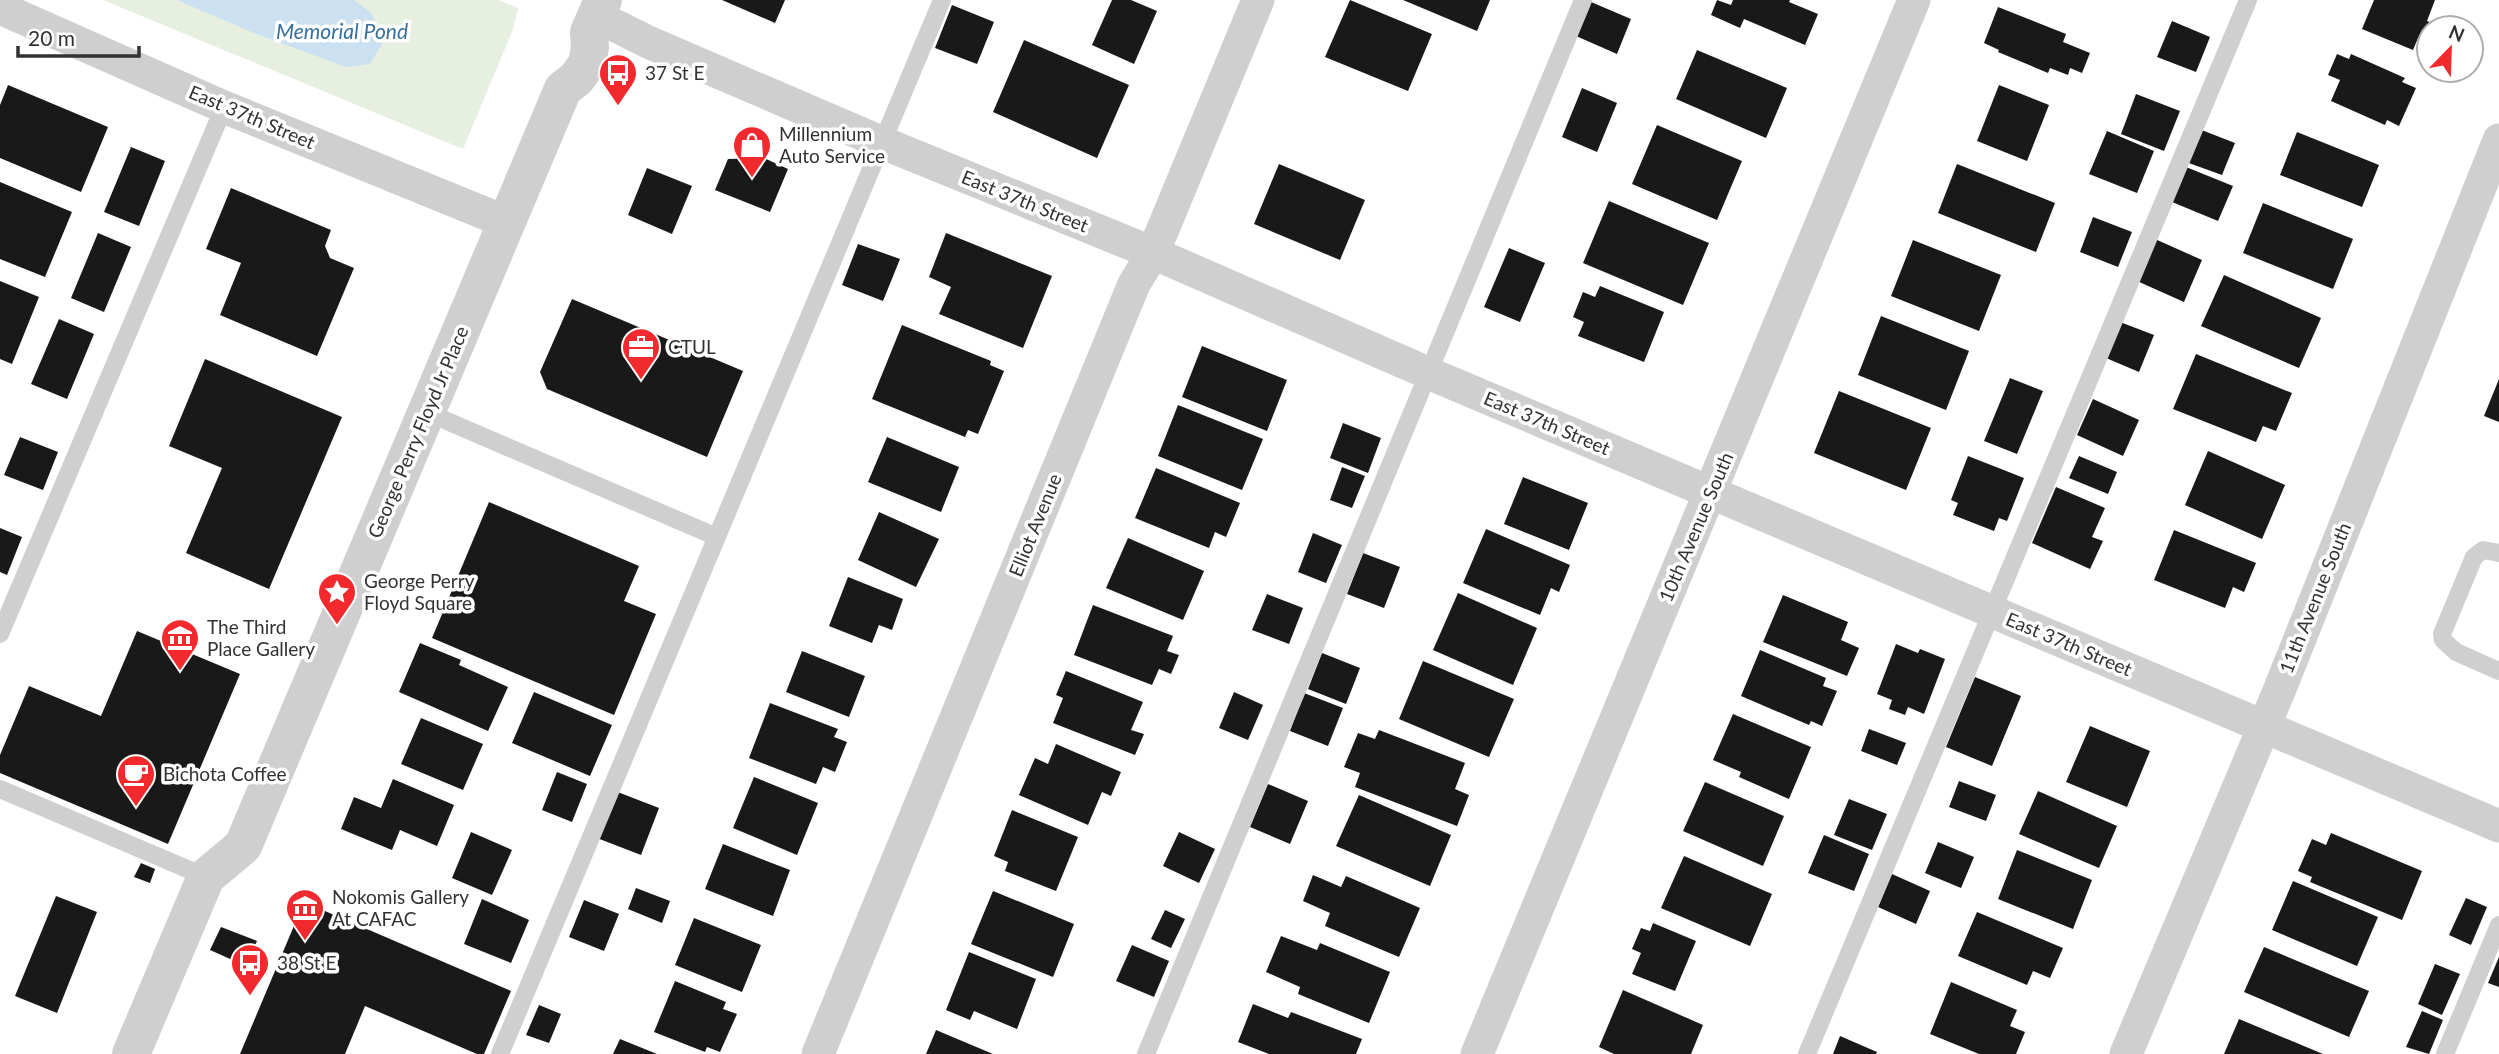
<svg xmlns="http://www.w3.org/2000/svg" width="2499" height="1054" viewBox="0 0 2499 1054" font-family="Lato,sans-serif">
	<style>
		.green { fill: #e7efe0 }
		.water { fill: #cbe0f0 }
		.building { fill: #191919 }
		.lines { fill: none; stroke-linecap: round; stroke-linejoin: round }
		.service { stroke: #cfcfcf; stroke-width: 18 }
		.minor { stroke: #cfcfcf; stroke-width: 33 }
		.tertiary { stroke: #cfcfcf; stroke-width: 38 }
		.labels { text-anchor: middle; stroke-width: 7; stroke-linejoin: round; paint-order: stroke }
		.poi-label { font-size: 19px; fill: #323232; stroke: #fff; text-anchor: start }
		.street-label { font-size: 19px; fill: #323232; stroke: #fff }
		.water-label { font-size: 21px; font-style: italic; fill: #38709d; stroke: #fff }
	</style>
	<rect width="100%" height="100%" fill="#fff"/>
	<path class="green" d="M103,0H499L518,8L512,32L463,149Z"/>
	<path class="water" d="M177,0H354L372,14L382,44L370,64L346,67L254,33Z"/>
	<path class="building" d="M722,0H785L775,23Z
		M1112,0H1131L1157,11L1134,64L1092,45Z
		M1350,0L1432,34L1408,91L1325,57Z
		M1403,0H1490L1477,31Z
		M1717,0L1731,5L1733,0H1790L1789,2L1818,14L1805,45L1744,19L1740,28L1711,15Z
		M2374,0H2435L2427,21L2443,28H2429V43L2418,38L2413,50L2362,29Z
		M1591,2L1631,19L1617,54L1576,36Z
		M952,5L994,22L977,64L935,48Z
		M1998,7L2066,34L2063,42L2090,53L2082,73L2070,68L2068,75L2050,68L2048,73L1998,52L1999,50L1984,43Z
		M2172,21L2210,37L2196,72L2157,57Z
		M1024,40L1129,85L1097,158L993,112Z
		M1697,50L1787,88L1766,138L1676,99Z
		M2337,54L2349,59L2351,54L2405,78L2402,82L2416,88L2399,126L2387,120L2385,125L2331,101L2340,80L2328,75Z
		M8,85L108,127L81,192L0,158V105Z
		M1999,85L2049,105L2027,161L1977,141Z
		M1582,88L1617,103L1597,152L1562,137Z
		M2136,94L2180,111L2164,151L2121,134Z
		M1657,125L1742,161L1717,220L1632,184Z
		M2199,129L2235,143L2222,175L2186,162Z
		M2107,131L2154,151L2137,193L2089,174Z
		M2297,132L2379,165L2362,207L2280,175Z
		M131,147L165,161L139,226L104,212Z
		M764,158L788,169L770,212L715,190L728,159Z
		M1279,164L1365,200L1340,260L1254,224Z
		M1957,164L2055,203L2036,252L1938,213Z
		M2186,167L2233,186L2218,221L2172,202Z
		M647,168L692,186L672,234L628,215Z
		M0,182L72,212L45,277L0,259Z
		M231,188L331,230L325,246L330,258L354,268L317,356L220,315L241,263L206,249Z
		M1609,201L1709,243L1683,305L1583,263Z
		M2263,203L2353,239L2333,289L2243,253Z
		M2093,217L2132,232L2118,267L2080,252Z
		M98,233L131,247L104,312L71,298Z
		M946,233L1052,276L1023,348L939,314L951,287L929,277Z
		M2155,239L2202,260L2184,302L2137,281Z
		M1913,240L2001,275L1979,331L1891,296Z
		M858,244L900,259L883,301L842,285Z
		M1509,248L1545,263L1520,322L1484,307Z
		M2224,275L2321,318L2299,368L2201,326Z
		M0,281L39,297L12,364L0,359Z
		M1600,286L1664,312L1644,362L1578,336L1584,322L1573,317L1583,292L1595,297Z
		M572,299L743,371L707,457L547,389L540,372Z
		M1881,316L1969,351L1946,410L1858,375Z
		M59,319L94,334L67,399L31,384Z
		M2120,322L2154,335L2139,372L2106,358Z
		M902,325L991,361L990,365L1004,371L978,434L968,430L965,437L872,399Z
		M1202,346L1287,380L1267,431L1182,397Z
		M2196,354L2292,393L2276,431L2263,426L2256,442L2173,409Z
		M205,359L342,417L269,589L186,553L222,468L169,446Z
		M2010,378L2043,391L2017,454L1984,441Z
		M2499,379V422L2484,416Z
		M1839,391L1931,428L1906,490L1814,453Z
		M2093,399L2139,420L2123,456L2077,435Z
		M1178,405L1263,439L1242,490L1158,456Z
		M1343,423L1381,438L1368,473L1330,458Z
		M20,437L58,452L43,490L4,475Z
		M887,437L959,467L941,512L868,482Z
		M2208,451L2285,485L2262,539L2185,505Z
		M1968,456L2024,478L2007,521L1999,518L1994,531L1953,515L1958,503L1951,500Z
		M2079,456L2117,472L2108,494L2069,478Z
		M1342,467L1365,476L1352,508L1330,500Z
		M1156,468L1240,503L1226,537L1215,532L1209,548L1135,518Z
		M1523,477L1588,503L1569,550L1504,524Z
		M2056,487L2105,508L2092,537L2103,541L2090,569L2032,543Z
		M489,502L639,566L624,601L656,614L614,715L432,638Z
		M879,512L939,539L916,587L858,560Z
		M0,528L22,537L7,575L0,572Z
		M1486,529L1570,565L1559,592L1551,588L1540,615L1463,583Z
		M2174,530L2256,563L2244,592L2233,587L2225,608L2154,580Z
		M1313,533L1342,545L1326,583L1298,572Z
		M1128,538L1204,571L1183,620L1106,588Z
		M1363,553L1400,567L1384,608L1347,594Z
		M848,577L903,599L892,630L879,625L872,643L829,626Z
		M1458,593L1537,628L1513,685L1433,650Z
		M1267,594L1303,608L1289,644L1252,630Z
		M1783,595L1848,622L1841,640L1859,648L1847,676L1763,642Z
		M1093,605L1173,636L1167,651L1179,655L1171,674L1159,669L1152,685L1074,655Z
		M137,631L240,674L168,844L0,773V755L29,686L101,716Z
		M420,643L461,660L459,665L508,687L488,731L399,692Z
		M1896,644L1918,653L1920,649L1945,659L1924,714L1908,707L1905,715L1889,709L1892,700L1877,694Z
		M1760,650L1826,678L1823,686L1837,691L1822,726L1811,721L1809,725L1741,696Z
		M802,651L865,676L849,717L786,692Z
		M1322,653L1360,668L1346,704L1308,689Z
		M1423,661L1514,699L1489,757L1399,719Z
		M1066,671L1143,702L1131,730L1144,734L1135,755L1053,723L1063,698L1056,695Z
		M1975,677L2021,696L1992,766L1946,747Z
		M534,692L612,725L590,776L512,743Z
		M1234,692L1263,705L1248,740L1219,728Z
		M1304,693L1343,708L1328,746L1290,731Z
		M770,703L838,729L834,737L847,742L835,772L823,767L816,784L749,758Z
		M1733,714L1811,747L1789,799L1739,777L1741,772L1713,760Z
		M421,718L483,744L463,790L401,764Z
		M2090,726L2150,751L2127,807L2066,782Z
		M1869,729L1906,743L1897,765L1861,751Z
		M1379,730L1465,763L1455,789L1469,795L1457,826L1355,787L1360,773L1344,767L1358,733L1375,739Z
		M1056,744L1121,772L1111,796L1102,792L1088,825L1019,795L1035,758L1048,764Z
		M557,772L587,784L572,822L542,810Z
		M754,777L818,803L797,855L733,828Z
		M393,779L454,805L437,846L400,830L392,850L341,829L354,797L381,808Z
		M1959,781L1996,795L1986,821L1949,807Z
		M1705,782L1784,816L1763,866L1683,831Z
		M1268,784L1308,801L1290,844L1250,827Z
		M615,791L659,808L641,855L597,838Z
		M2038,791L2117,826L2099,868L2019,834Z
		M1359,795L1451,835L1430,886L1336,846Z
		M1849,799L1887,814L1872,850L1834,835Z
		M1012,810L1078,837L1056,891L1005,871L1008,862L994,856Z
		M471,832L512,850L492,895L452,878Z
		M1179,832L1215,849L1199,883L1163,866Z
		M2331,833L2422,871L2402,920L2310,882L2312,877L2298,871L2312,839L2326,845Z
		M1824,835L1869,854L1854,891L1808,873Z
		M1938,842L1974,857L1961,888L1925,873Z
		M723,844L790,870L773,916L705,889Z
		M2017,850L2092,880L2073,929L1998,899Z
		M1684,856L1772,894L1750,946L1661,908Z
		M141,863L155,869L150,883L134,877Z
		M1892,874L1930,891L1916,924L1878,907Z
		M1313,875L1341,887L1346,876L1420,908L1399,957L1325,926L1330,913L1303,901Z
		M2293,881L2378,917L2357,966L2272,930Z
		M636,888L670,901L662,923L628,909Z
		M993,891L1074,924L1053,977L971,944Z
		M56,896L97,912L57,1013L15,996Z
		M2466,898L2487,907L2471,945L2449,935Z
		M482,899L529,920L511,963L464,944Z
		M584,900L619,914L604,951L569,937Z
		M304,902L511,991L484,1054H477L365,1006L345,1054H240Z
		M1165,910L1185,919L1171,948L1151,939Z
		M1977,912L2063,948L2050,978L2033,971L2027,985L1958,956Z
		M694,918L761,945L742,992L675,965Z
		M1653,923L1696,941L1675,991L1632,974L1641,953L1632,949L1641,928L1650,931Z
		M221,927L257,941L246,966L210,950Z
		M1281,936L1317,950L1320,943L1390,972L1369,1023L1298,994L1300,987L1266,972Z
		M1132,945L1169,961L1154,997L1116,981Z
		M2264,947L2369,991L2349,1037L2244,992Z
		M969,952L1036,979L1017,1029L974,1011L970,1020L946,1010Z
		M2499,957V987L2488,983Z
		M2435,964L2460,974L2442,1015L2418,1004Z
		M675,981L726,1002L723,1009L737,1014L720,1052L707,1047L705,1052L654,1032Z
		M1951,982L2017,1010L2010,1026L2025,1032L2016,1054H1979L1930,1034Z
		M1623,990L1703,1025L1691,1054H1614L1599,1047Z
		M1253,1004L1288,1018L1291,1012L1362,1039L1356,1054H1269L1238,1042Z
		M539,1005L561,1014L549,1043L526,1035Z
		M2422,1011L2443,1020L2429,1054L2406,1047Z
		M2239,1019L2323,1054H2224Z
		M936,1030L993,1054H926Z
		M1840,1036L1877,1052L1876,1054H1833Z
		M620,1039L657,1054H613Z"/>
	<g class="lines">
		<path class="service" d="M426,412L717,537
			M2499,553L2483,550L2474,557L2442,634L2443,640L2456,652L2499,671
			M0,634L224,107
			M0,789L206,877
			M500,1054L942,0
			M1146,1054L1583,0
			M1807,1054L2248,0
			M2445,1054L2499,925"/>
		<path class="minor" d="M0,8L224,107L506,222
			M596,16L648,42L883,143L1153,253L1428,373L2499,826
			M818,1054L1134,284L1153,253L1258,0
			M1477,1054L1914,0
			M2126,1054L2279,691L2499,140"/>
		<path class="tertiary" d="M131,1054L206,877L243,846L563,89L576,79L587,64L590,47L589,32L603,0"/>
	</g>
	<defs>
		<symbol id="bus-pin" viewBox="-11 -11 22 30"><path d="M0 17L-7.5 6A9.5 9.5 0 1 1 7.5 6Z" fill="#f32a2d" stroke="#fff"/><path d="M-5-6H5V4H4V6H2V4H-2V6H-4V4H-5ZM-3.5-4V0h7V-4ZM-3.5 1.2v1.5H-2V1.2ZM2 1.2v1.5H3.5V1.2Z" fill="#fff"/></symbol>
		<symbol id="shop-pin" viewBox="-11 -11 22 30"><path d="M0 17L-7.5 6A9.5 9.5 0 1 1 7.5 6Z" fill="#f32a2d" stroke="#fff"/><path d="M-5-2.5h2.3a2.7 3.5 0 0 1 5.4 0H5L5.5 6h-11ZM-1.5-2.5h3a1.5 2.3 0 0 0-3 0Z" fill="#fff"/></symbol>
		<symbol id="office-pin" viewBox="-11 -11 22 30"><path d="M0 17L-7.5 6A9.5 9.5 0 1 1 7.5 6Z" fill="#f32a2d" stroke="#fff"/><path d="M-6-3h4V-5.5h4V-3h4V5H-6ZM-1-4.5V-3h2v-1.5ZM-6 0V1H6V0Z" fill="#fff"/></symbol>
		<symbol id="sight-pin" viewBox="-11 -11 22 30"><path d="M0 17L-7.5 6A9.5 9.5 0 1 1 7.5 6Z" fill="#f32a2d" stroke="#fff"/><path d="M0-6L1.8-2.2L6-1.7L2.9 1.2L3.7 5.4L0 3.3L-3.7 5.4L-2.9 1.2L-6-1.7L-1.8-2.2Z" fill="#fff"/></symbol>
		<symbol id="museum-pin" viewBox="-11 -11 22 30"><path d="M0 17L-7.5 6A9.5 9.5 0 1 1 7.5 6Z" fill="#f32a2d" stroke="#fff"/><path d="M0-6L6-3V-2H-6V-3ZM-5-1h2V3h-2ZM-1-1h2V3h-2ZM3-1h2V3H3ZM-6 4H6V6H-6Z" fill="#fff"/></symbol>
		<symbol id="cafe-pin" viewBox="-11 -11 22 30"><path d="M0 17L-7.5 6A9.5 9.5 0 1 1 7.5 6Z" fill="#f32a2d" stroke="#fff"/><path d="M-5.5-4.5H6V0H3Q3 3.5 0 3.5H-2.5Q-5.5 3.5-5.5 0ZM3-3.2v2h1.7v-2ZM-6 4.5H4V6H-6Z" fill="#fff"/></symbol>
	</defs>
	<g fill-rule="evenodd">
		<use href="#bus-pin" x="596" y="51" width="44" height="60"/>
		<use href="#shop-pin" x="730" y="123" width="44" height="60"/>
		<use href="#office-pin" x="619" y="325" width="44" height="60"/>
		<use href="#sight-pin" x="315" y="570" width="44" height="60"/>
		<use href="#museum-pin" x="158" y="616" width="44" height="60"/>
		<use href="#cafe-pin" x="114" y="752" width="44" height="60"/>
		<use href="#museum-pin" x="283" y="886" width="44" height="60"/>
		<use href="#bus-pin" x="228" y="941" width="44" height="60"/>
	</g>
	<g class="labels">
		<g class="poi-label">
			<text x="645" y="80">37 St E</text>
			<text x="779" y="141">Millennium<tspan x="779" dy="22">Auto Service</tspan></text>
			<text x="668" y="354">CTUL</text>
			<text x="364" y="588">George Perry<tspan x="364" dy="22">Floyd Square</tspan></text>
			<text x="207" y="634">The Third<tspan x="207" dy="22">Place Gallery</tspan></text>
			<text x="163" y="781">Bichota Coffee</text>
			<text x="332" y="904">Nokomis Gallery<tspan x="332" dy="22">At CAFAC</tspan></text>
			<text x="277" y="970">38 St E</text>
		</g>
		<g class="street-label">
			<text transform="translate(252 117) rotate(23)" y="7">East 37th Street</text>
			<text transform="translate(1025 201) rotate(22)" y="7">East 37th Street</text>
			<text transform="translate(1547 423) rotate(23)" y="7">East 37th Street</text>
			<text transform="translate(418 432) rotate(-67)" y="7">George Perry Floyd Jr Place</text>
			<text transform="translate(1035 525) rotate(-68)" y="7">Elliot Avenue</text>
			<text transform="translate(1696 527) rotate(-67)" y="7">10th Avenue South</text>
			<text transform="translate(2315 598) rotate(-68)" y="7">11th Avenue South</text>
			<text transform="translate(2069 644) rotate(23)" y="7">East 37th Street</text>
		</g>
		<g class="water-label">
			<text x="342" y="39">Memorial Pond</text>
		</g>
	</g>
	<g transform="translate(2450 49) rotate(23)"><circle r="33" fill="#ffffff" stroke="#adadad" stroke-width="2"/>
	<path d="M0-5L12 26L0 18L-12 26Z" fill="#f32a2d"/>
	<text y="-10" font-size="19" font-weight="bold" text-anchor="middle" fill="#323232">N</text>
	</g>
	<path d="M18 46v10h121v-10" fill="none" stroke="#323232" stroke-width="3.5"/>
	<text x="28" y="46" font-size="21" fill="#323232" stroke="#ffffff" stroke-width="5" paint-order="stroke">20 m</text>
</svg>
